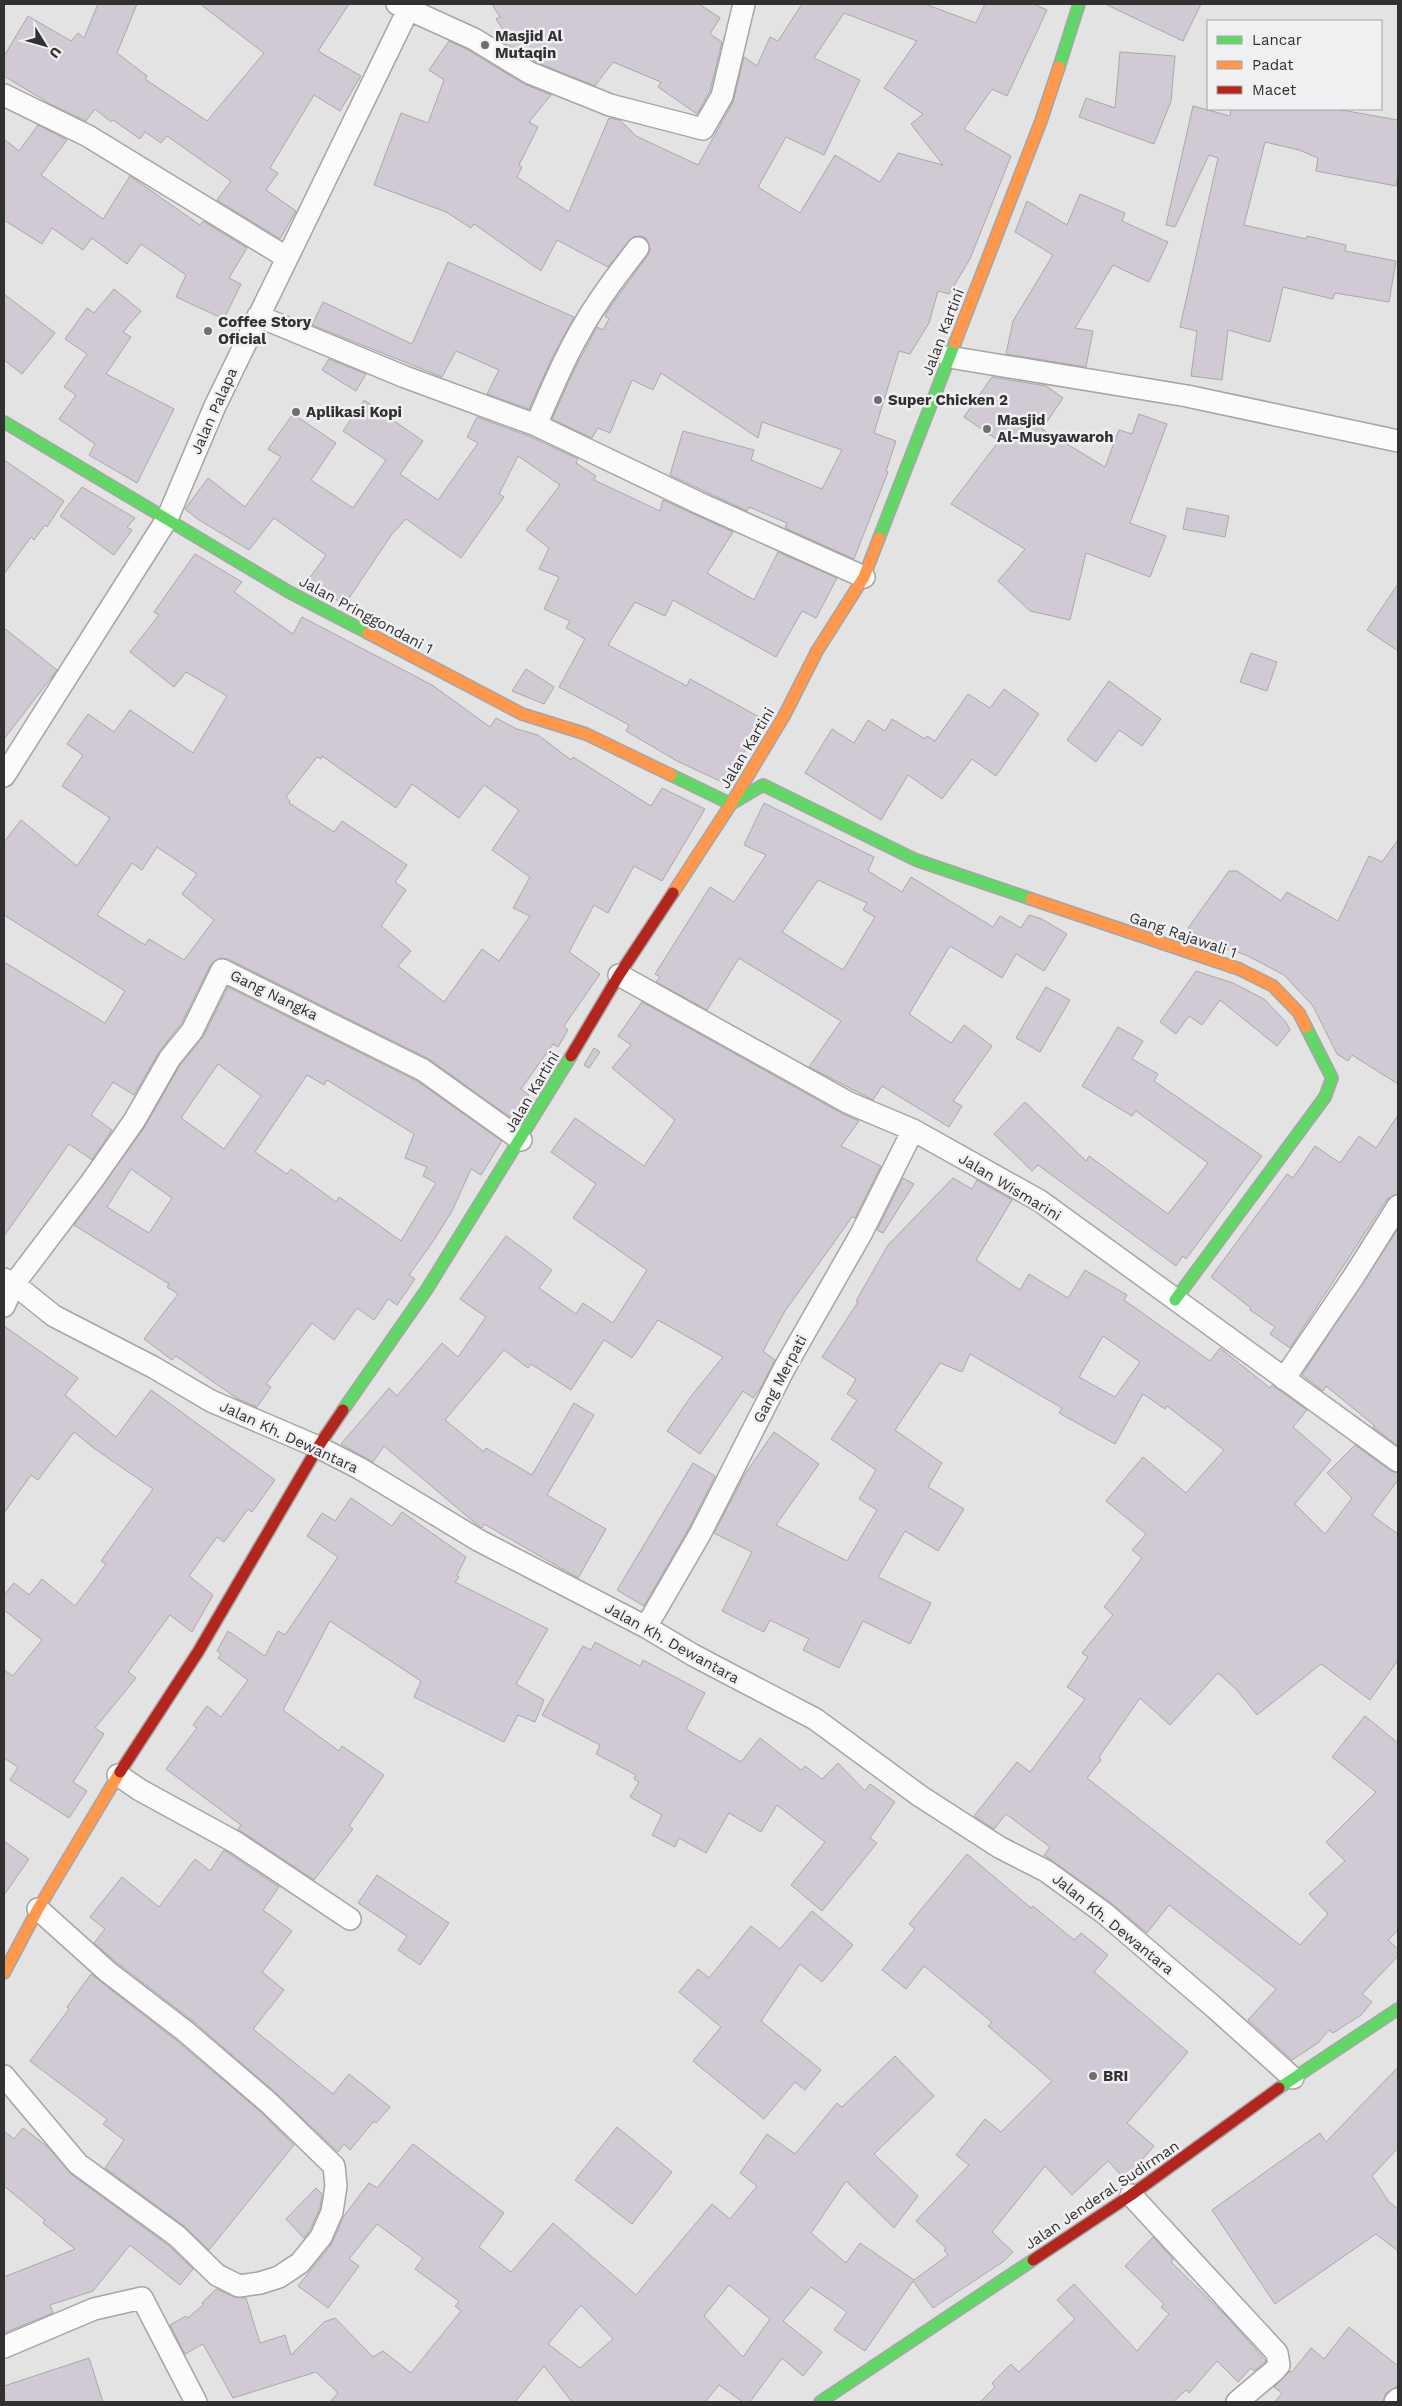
<svg xmlns="http://www.w3.org/2000/svg" width="1402" height="2406" viewBox="0 0 1402 2406" font-family="'Work Sans',sans-serif">
	<style>
		.building { fill: #d1cad4; stroke: #a8a8a9; fill-rule: evenodd }
		.lines { fill: none; stroke-linecap: round; stroke-linejoin: round }
		.street-casing { stroke: #a5a5a6; stroke-width: 24 }
		.fast-casing { stroke: #a5a5a6; stroke-width: 14 }
		.slow-casing { stroke: #a5a5a6; stroke-width: 14 }
		.jam-casing { stroke: #a5a5a6; stroke-width: 14 }
		.street { stroke: #fbfbfb; stroke-width: 21 }
		.fast { stroke: #63d668; stroke-width: 11 }
		.slow { stroke: #ff974d; stroke-width: 11 }
		.jam { stroke: #b3261e; stroke-width: 11 }
		.poi-dot { fill: #6f6f6f; stroke: #f0f0f2; stroke-width: 2 }
		.labels { text-anchor: middle; stroke-width: 5; stroke-linejoin: round; paint-order: stroke }
		.poi-label { font-size: 15px; font-weight: bold; fill: #313131; stroke: #f0f0f2; text-anchor: start }
		.street-label { font-size: 15px; fill: #313131; stroke: #f0f0f2 }
	</style>
	<rect width="100%" height="100%" fill="#e3e3e3"/>
	<path class="building" d="M98,4H137L117,53L147,76L145,79L207,121L264,53L200,4H349L318,51L361,76L340,111L314,95L270,168L278,173L266,190L296,211L280,239L217,200L231,181L167,136L161,143L145,132L140,139L113,120L111,122L95,109L86,121L52,105L4,76V56L28,16L71,41L78,33L84,38Z
		M492,4H699L720,18L710,34L722,42L710,91L697,114L658,87L661,82L613,62L595,86L536,62L501,41L506,34L496,19L500,17Z
		M802,4H925L976,23L985,4H1034L1047,10L1007,96L992,89L964,129L1011,156L970,259L949,294L938,291L929,323L910,354L899,351L874,433L896,441L886,471L888,472L854,559L785,528L787,523L749,507L747,511L670,475L683,431L754,450L751,460L822,489L842,450L762,422L758,438L661,373L653,390L632,380L610,433L598,428L592,438L552,419L574,370L597,327L603,330L609,319L605,316L610,307L648,255L650,249L646,238L640,236L633,237L608,267L557,240L541,271L474,224L471,228L446,212L374,185L401,113L428,123L444,80L429,70L449,41L468,50L524,84L551,95L529,122L538,127L519,165L522,167L517,177L569,212L609,118L620,120L636,136L698,165L733,102L744,57L757,66L770,37L778,41ZM844,13L917,41L884,88L923,114L911,124L943,165L898,153L880,182L835,155L800,213L758,187L786,137L824,155L860,80L814,58Z
		M1105,4H1201L1183,41Z
		M1120,52L1175,56L1171,101L1154,144L1079,117L1086,98L1115,108Z
		M1193,106L1230,116L1231,109H1336L1398,120V174L1396,186L1316,171L1318,158L1299,150L1265,142L1244,225L1306,239L1307,236L1346,245L1345,251L1396,261L1389,302L1335,293L1333,299L1283,287L1270,342L1228,330L1222,380L1191,376L1197,331L1180,327L1218,158L1209,155L1175,227L1166,225Z
		M38,125L67,140L41,175L103,219L130,176L200,225L203,221L247,248L229,278L241,284L224,319L176,297L186,275L141,244L127,264L92,238L83,250L52,228L42,244L4,220V139L19,151Z
		M1080,194L1125,213L1122,221L1168,242L1149,282L1113,265L1075,328L1093,331L1086,367L1006,354L1013,321L1053,255L1015,232L1027,201L1067,225Z
		M448,262L574,317L551,360L529,409L487,394L499,370L456,351L442,377L312,325L323,302L412,344Z
		M114,289L141,311L123,332L131,337L106,374L174,409L137,483L89,455L95,444L59,419L76,395L64,387L87,354L65,339L87,308L94,313Z
		M4,294L55,333L22,374L4,360Z
		M329,359L366,374L356,391L322,370Z
		M992,377L1046,386L1063,398L1042,429L1105,467L1119,430L1132,434L1139,414L1167,424L1130,523L1166,536L1150,577L1086,553L1070,620L1030,611L998,581L1025,549L951,504L999,441L964,417Z
		M364,400L423,441L400,474L438,500L478,443L467,437L477,417L531,437L578,459L576,463L596,476L594,480L660,511L663,500L733,532L707,573L754,600L778,552L837,578L816,618L802,611L776,657L673,600L665,616L635,602L608,645L687,686L690,679L763,719L743,754L722,782L677,761L626,731L629,725L559,687L585,639L566,628L570,621L544,609L559,577L539,569L549,548L526,530L560,485L518,456L499,494L504,497L461,558L406,519L392,534L345,604L318,590L320,587L309,579L326,555L274,518L249,550L199,520L185,509L208,478L245,507L281,457L268,449L293,414L336,443L311,480L353,508L386,460L343,431Z
		M4,460L64,501L47,527L45,525L34,540L31,537L4,574Z
		M82,487L135,518L127,527L132,530L114,555L60,516Z
		M1187,508L1229,516L1225,537L1183,529Z
		M195,554L242,582L234,592L293,634L302,617L432,685L490,727L496,718L517,729L538,735L571,760L573,757L651,806L662,788L705,809L662,881L634,866L608,913L594,905L569,952L600,974L564,1026L568,1030L558,1047L553,1044L521,1089L529,1095L514,1120L429,1059L228,959L221,958L211,964L181,1024L159,1052L134,1095L113,1082L91,1115L112,1130L92,1160L69,1144L4,1236V962L105,1023L125,991L4,915V842L21,820L77,866L110,818L62,786L83,755L67,744L88,714L114,732L130,710L193,753L227,696L186,672L174,687L130,652L159,615L154,612ZM322,756L396,808L412,784L459,818L484,785L519,810L492,850L530,877L513,908L530,916L499,961L482,949L444,1002L398,966L411,951L381,926L406,890L395,882L407,865L342,821L334,832L289,803L290,801L286,797L317,757L321,759ZM157,847L197,874L182,894L214,920L184,960L149,939L145,945L97,915L132,863L142,870Z
		M1398,584V651L1367,630Z
		M4,628L57,670L4,739Z
		M1251,653L1277,662L1267,691L1240,682Z
		M526,669L554,687L544,704L512,691Z
		M1109,681L1161,719L1142,746L1119,730L1096,762L1067,740Z
		M1004,689L1039,714L996,776L972,759L942,799L908,775L881,820L805,773L832,729L854,743L868,720L885,731L892,719L925,739L927,736L935,741L968,694L990,708Z
		M764,803L874,857L868,871L902,892L911,877L993,927L1000,916L1021,928L1029,915L1042,919L1067,934L1044,971L1016,954L1002,978L950,946L909,1014L951,1043L964,1025L992,1046L953,1101L962,1106L949,1127L882,1086L873,1100L809,1067L841,1021L739,958L707,1010L656,982L660,977L655,974L710,887L734,902L766,855L744,845ZM818,880L867,903L863,910L875,917L843,970L782,932Z
		M1398,840V1084L1352,1055L1348,1061L1337,1054L1313,1006L1284,975L1246,955L1209,943L1188,928L1229,871H1237L1281,901L1287,892L1338,921L1369,856L1382,862Z
		M1196,971L1233,983L1264,999L1286,1022L1290,1030L1277,1046L1220,1000L1202,1025L1189,1016L1176,1034L1160,1022Z
		M228,987L417,1081L502,1141L481,1175L471,1169L452,1211L434,1240L409,1275L415,1279L397,1305L388,1299L374,1320L357,1308L334,1340L312,1323L266,1384L271,1387L257,1407L238,1399L176,1356L172,1360L144,1339L178,1294L167,1287L169,1284L74,1225L144,1128L180,1065L203,1037ZM218,1064L261,1096L224,1149L181,1118ZM307,1075L324,1085L327,1080L414,1134L405,1158L427,1167L423,1176L436,1183L401,1241L339,1197L336,1202L291,1169L287,1174L255,1152ZM131,1169L172,1198L149,1233L107,1207Z
		M1046,987L1070,1000L1040,1052L1016,1038Z
		M642,1002L843,1114L859,1121L841,1146L881,1166L855,1218L852,1217L785,1311L763,1351L775,1360L760,1389L753,1398L743,1391L700,1454L667,1431L692,1395L723,1357L658,1320L632,1358L604,1340L571,1390L531,1364L528,1368L504,1350L445,1420L484,1452L486,1448L532,1475L574,1403L594,1415L547,1495L606,1529L578,1578L484,1524L482,1528L475,1523L384,1446L373,1462L341,1444L389,1388L397,1396L442,1343L458,1357L486,1317L460,1299L506,1236L552,1270L539,1288L576,1314L583,1303L613,1323L647,1270L573,1218L596,1184L551,1152L575,1118L644,1166L675,1120L612,1068L631,1045L618,1036Z
		M1118,1027L1143,1041L1132,1059L1158,1074L1154,1081L1262,1156L1186,1259L1183,1256L1176,1266L1038,1165L1032,1171L994,1134L1025,1102L1086,1161L1089,1156L1168,1214L1208,1163L1136,1111L1132,1116L1082,1086Z
		M594,1048L600,1052L589,1068L584,1065Z
		M1398,1115V1194L1387,1199L1290,1348L1270,1334L1275,1327L1250,1310L1251,1308L1211,1277L1287,1174L1293,1178L1315,1146L1340,1163L1359,1136L1376,1148Z
		M903,1178L914,1184L883,1233L877,1230Z
		M953,1178L972,1189L977,1180L1012,1200L976,1260L1020,1290L1029,1274L1068,1298L1085,1270L1127,1295L1124,1300L1210,1361L1220,1348L1270,1388L1272,1385L1307,1410L1293,1427L1331,1460L1295,1504L1325,1534L1352,1498L1327,1473L1355,1445L1391,1471L1398,1473V1480L1372,1515L1398,1534V1660L1370,1700L1321,1664L1257,1715L1236,1689L1218,1673L1170,1725L1140,1698L1099,1757L1101,1760L1087,1778L1300,1945L1328,1914L1309,1894L1345,1861L1326,1842L1376,1792L1332,1757L1365,1716L1398,1743V1930L1388,1940L1398,1949V1956L1362,1994L1372,2002L1361,2015L1333,2033L1329,2030L1318,2043L1292,2060L1248,2020L1276,1989L1169,1905L1147,1933L1111,1903L1044,1855L1050,1847L1006,1814L994,1829L974,1816L1017,1762L1030,1772L1085,1699L1067,1687L1088,1657L1082,1653L1113,1615L1104,1607L1142,1558L1132,1550L1146,1534L1106,1501L1143,1457L1186,1493L1224,1450L1167,1406L1165,1409L1143,1394L1115,1444L1059,1413L1062,1408L970,1354L962,1372L940,1363L895,1430L942,1463L928,1487L964,1509L938,1551L905,1531L878,1577L931,1603L910,1644L863,1621L839,1668L803,1650L809,1639L770,1620L764,1632L722,1611L752,1552L714,1533L745,1474L774,1432L819,1464L776,1525L847,1561L877,1510L859,1499L876,1470L831,1439L857,1400L847,1394L856,1379L822,1357L858,1302L856,1301L888,1245ZM1103,1336L1140,1362L1115,1397L1079,1377Z
		M1398,1229V1446L1373,1427L1375,1426L1326,1386L1323,1391L1302,1375Z
		M4,1326L78,1378L65,1395L116,1437L151,1390L275,1480L252,1512L248,1509L224,1542L217,1537L189,1576L213,1595L192,1632L170,1615L128,1672L136,1678L95,1728L104,1734L73,1782L87,1791L69,1818L10,1780L18,1767L4,1758V1670L13,1676L42,1640L4,1610V1595L14,1583L29,1595L42,1579L75,1606L106,1564L101,1561L153,1489L95,1449L74,1432L38,1480L31,1475L4,1513Z
		M693,1463L715,1476L689,1528L644,1606L617,1590Z
		M351,1498L392,1526L402,1512L466,1557L457,1575L459,1577L455,1582L548,1629L516,1684L544,1700L535,1722L518,1715L504,1742L414,1697L421,1681L330,1621L283,1710L339,1751L342,1746L384,1775L349,1826L353,1829L314,1880L238,1829L241,1825L166,1769L197,1728L193,1725L207,1706L221,1717L248,1680L218,1658L221,1654L217,1651L228,1631L265,1656L278,1631L285,1635L338,1557L307,1536L322,1513L335,1521Z
		M595,1642L640,1666L643,1660L705,1693L686,1729L741,1762L760,1738L801,1770L805,1766L822,1779L838,1763L865,1791L870,1784L895,1802L870,1838L877,1843L822,1911L791,1885L825,1842L777,1805L761,1832L729,1813L706,1853L679,1838L675,1847L652,1835L662,1815L630,1797L639,1782L634,1779L636,1775L596,1754L600,1745L542,1715L583,1646L591,1650Z
		M4,1841L29,1859L4,1895Z
		M224,1850L279,1887L263,1910L292,1931L262,1972L284,1990L253,2029L333,2094L349,2074L390,2107L376,2123L374,2121L350,2150L344,2144L338,2152L277,2094L193,2021L116,1962L94,1943L105,1929L90,1917L122,1877L159,1907L195,1859L210,1871Z
		M967,1854L1031,1908L1033,1906L1074,1940L1081,1933L1108,1955L1094,1972L1188,2052L1127,2123L1154,2146L1125,2179L1108,2161L1072,2195L1045,2166L992,2232L1013,2252L1004,2261L933,2308L913,2281L865,2351L834,2330L847,2312L811,2287L783,2321L822,2352L803,2376L782,2358L750,2402H743L719,2385L705,2402H572L544,2366L515,2402H330L338,2393L316,2372L233,2398L203,2344L185,2354L170,2325L186,2316L188,2318L204,2304L202,2303L216,2289L234,2297L246,2298L260,2343L285,2335L291,2355L324,2322L335,2318L373,2357L383,2351L411,2373L461,2311L455,2306L459,2301L415,2269L423,2258L377,2224L349,2259L359,2266L328,2308L298,2286L331,2245L344,2216L369,2183L377,2188L413,2144L504,2213L479,2247L511,2272L553,2223L636,2295L712,2204L730,2219L757,2186L740,2173L767,2134L795,2154L837,2103L842,2107L895,2056L934,2096L874,2154L918,2196L894,2228L846,2181L811,2233L846,2263L860,2243L914,2280L948,2255L944,2250L946,2248L916,2221L969,2165L956,2155L985,2119L1001,2132L1052,2081L988,2026L992,2022L924,1966L906,1989L882,1970L915,1929L909,1924ZM729,2285L770,2319L743,2357L704,2316ZM581,2305L613,2339L580,2368L548,2344Z
		M377,1875L449,1923L420,1965L398,1950L407,1936L358,1903Z
		M812,1911L853,1945L822,1982L800,1964L761,2021L821,2070L805,2090L795,2082L764,2119L693,2061L721,2027L679,1992L698,1969L709,1978L751,1926L780,1949Z
		M91,1974L177,2041L261,2112L294,2145L209,2250L184,2226L105,2168L124,2140L103,2124L107,2119L30,2061L69,2009L67,2007Z
		M1398,2067V2148L1372,2176L1389,2202L1398,2209V2251L1376,2234L1275,2304L1212,2210L1320,2133L1326,2142Z
		M617,2127L672,2172L632,2224L575,2180Z
		M23,2128L48,2147L71,2174L169,2246L193,2269L180,2285L130,2245L93,2291L50,2305L53,2313L4,2333V2277L75,2249L43,2223L45,2220L4,2186V2131L14,2139Z
		M316,2188L322,2194L320,2208L310,2230L304,2238L286,2219Z
		M1153,2237L1173,2259L1171,2262L1228,2318L1266,2361L1254,2371L1251,2368L1238,2382L1217,2361L1189,2393L1186,2390L1173,2402H980L995,2387L992,2383L1011,2364L1019,2372L1075,2319L1057,2300L1074,2284L1137,2351L1169,2314L1161,2307L1164,2304L1125,2266Z
		M1349,2327L1398,2366V2386L1386,2393L1383,2402H1275L1282,2393L1274,2387L1290,2371L1292,2372L1311,2348L1324,2359Z
		M89,2358L103,2402H4V2386Z"/>
	<g class="lines">
		<defs>
			<path id="street" d="M397,4L474,39L530,73L610,105L703,129L722,96L744,4
				M4,95L88,136L286,257
				M258,316L405,377L536,425L699,503L864,577
				M949,357L1187,396L1398,441
				M536,425C550,393 563,360 581,330C597,301 618,274 638,248
				M4,776L167,519L215,406L411,4
				M619,975L849,1103L913,1130L1040,1201L1398,1461
				M4,1279L14,1284L54,1316L153,1367L211,1401L318,1447L359,1468L478,1540L646,1627L693,1655L815,1719L920,1796L999,1847L1046,1871L1104,1913L1215,2008L1293,2078
				M4,1306L14,1284L92,1181L134,1121L170,1058L192,1031L222,970L423,1070L521,1140
				M1284,1379L1354,1276L1398,1206
				M646,1627L700,1534L785,1367L861,1234L913,1130
				M118,1775L140,1790L235,1842L350,1919
				M4,2076L78,2164L177,2236L217,2275L239,2286L260,2283L279,2277L300,2263L321,2237L332,2212L336,2186L334,2166L269,2103L185,2031L108,1972L38,1909
				M1131,2195L1277,2353L1279,2365L1275,2370L1237,2402
				M4,2347L94,2309L142,2298L196,2402
				M1395,2402L1398,2399"/>
			<path id="fast" d="M1059,67L1079,4
				M4,422L289,592L368,633
				M879,538L955,343
				M671,775L731,804L763,785L916,860L1031,899
				M1175,1300L1325,1097L1332,1078L1306,1027
				M343,1410L427,1289L571,1056
				M1279,2088L1398,2009
				M820,2402L1033,2260"/>
			<path id="slow" d="M955,343L1041,121L1059,67
				M368,633L522,714L586,734L671,775
				M673,893L731,804L784,716L817,651L864,577L879,538
				M1031,899L1239,969L1273,986L1299,1013L1306,1027
				M4,1973L38,1909L120,1772"/>
			<path id="jam" d="M571,1056L619,975L673,893
				M120,1772L198,1652L318,1447L343,1410
				M1033,2260L1131,2195L1279,2088"/>
		</defs>
		<use href="#street" class="street-casing"/>
		<use href="#fast" class="fast-casing"/>
		<use href="#slow" class="slow-casing"/>
		<use href="#jam" class="jam-casing"/>
		<use href="#street" class="street"/>
		<use href="#fast" class="fast"/>
		<use href="#slow" class="slow"/>
		<use href="#jam" class="jam"/>
	</g>
	<g class="poi-dot">
		<circle cx="485" cy="45" r="5"/>
		<circle cx="208" cy="331" r="5"/>
		<circle cx="878" cy="400" r="5"/>
		<circle cx="296" cy="412" r="5"/>
		<circle cx="987" cy="429" r="5"/>
		<circle cx="1093" cy="2076" r="5"/>
	</g>
	<g class="labels">
		<g class="poi-label">
			<text x="495" y="41">Masjid Al<tspan x="495" dy="17">Mutaqin</tspan></text>
			<text x="218" y="327">Coffee Story<tspan x="218" dy="17">Oficial</tspan></text>
			<text x="888" y="405">Super Chicken 2</text>
			<text x="306" y="417">Aplikasi Kopi</text>
			<text x="997" y="425">Masjid<tspan x="997" dy="17">Al-Musyawaroh</tspan></text>
			<text x="1103" y="2081">BRI</text>
		</g>
		<g class="street-label">
			<text transform="translate(943 332) rotate(-69)" y="5">Jalan Kartini</text>
			<text transform="translate(214 411) rotate(-66)" y="5">Jalan Palapa</text>
			<text transform="translate(366 615) rotate(28)" y="5">Jalan Pringgondani 1</text>
			<text transform="translate(747 748) rotate(-59)" y="5">Jalan Kartini</text>
			<text transform="translate(1183 935) rotate(19)" y="5">Gang Rajawali 1</text>
			<text transform="translate(274 995) rotate(26)" y="5">Gang Nangka</text>
			<text transform="translate(532 1092) rotate(-59)" y="5">Jalan Kartini</text>
			<text transform="translate(1010 1187) rotate(31)" y="5">Jalan Wismarini</text>
			<text transform="translate(780 1379) rotate(-62)" y="5">Gang Merpati</text>
			<text transform="translate(289 1437) rotate(25)" y="5">Jalan Kh. Dewantara</text>
			<text transform="translate(672 1643) rotate(29)" y="5">Jalan Kh. Dewantara</text>
			<text transform="translate(1113 1924) rotate(39)" y="5">Jalan Kh. Dewantara</text>
			<text transform="translate(1102 2195) rotate(-34)" y="5">Jalan Jenderal Sudirman</text>
		</g>
	</g>
	<rect width="1402" height="2406" fill="none" stroke="#313131" stroke-width="10"/>
	<rect x="1207" y="20" width="175" height="90" fill="#f0f0f2" stroke="#a4a4a5"/>
	<rect x="1217" y="36" width="25" height="8" fill="#63d668" stroke="#a4a4a5"/>
	<text x="1252" y="45" font-size="15" fill="#313131">Lancar</text>
	<rect x="1217" y="61" width="25" height="8" fill="#ff974d" stroke="#a4a4a5"/>
	<text x="1252" y="70" font-size="15" fill="#313131">Padat</text>
	<rect x="1217" y="86" width="25" height="8" fill="#b3261e" stroke="#a4a4a5"/>
	<text x="1252" y="95" font-size="15" fill="#313131">Macet</text>
	<g transform="translate(45 45) rotate(127)" stroke="#f0f0f2" stroke-width="4" paint-order="stroke">
	<path d="M0-4L9 19L0 12L-9 19Z" fill="#313131"/>
	<text y="-8" font-size="14" font-weight="bold" text-anchor="middle" fill="#313131">U</text>
	</g>
</svg>
